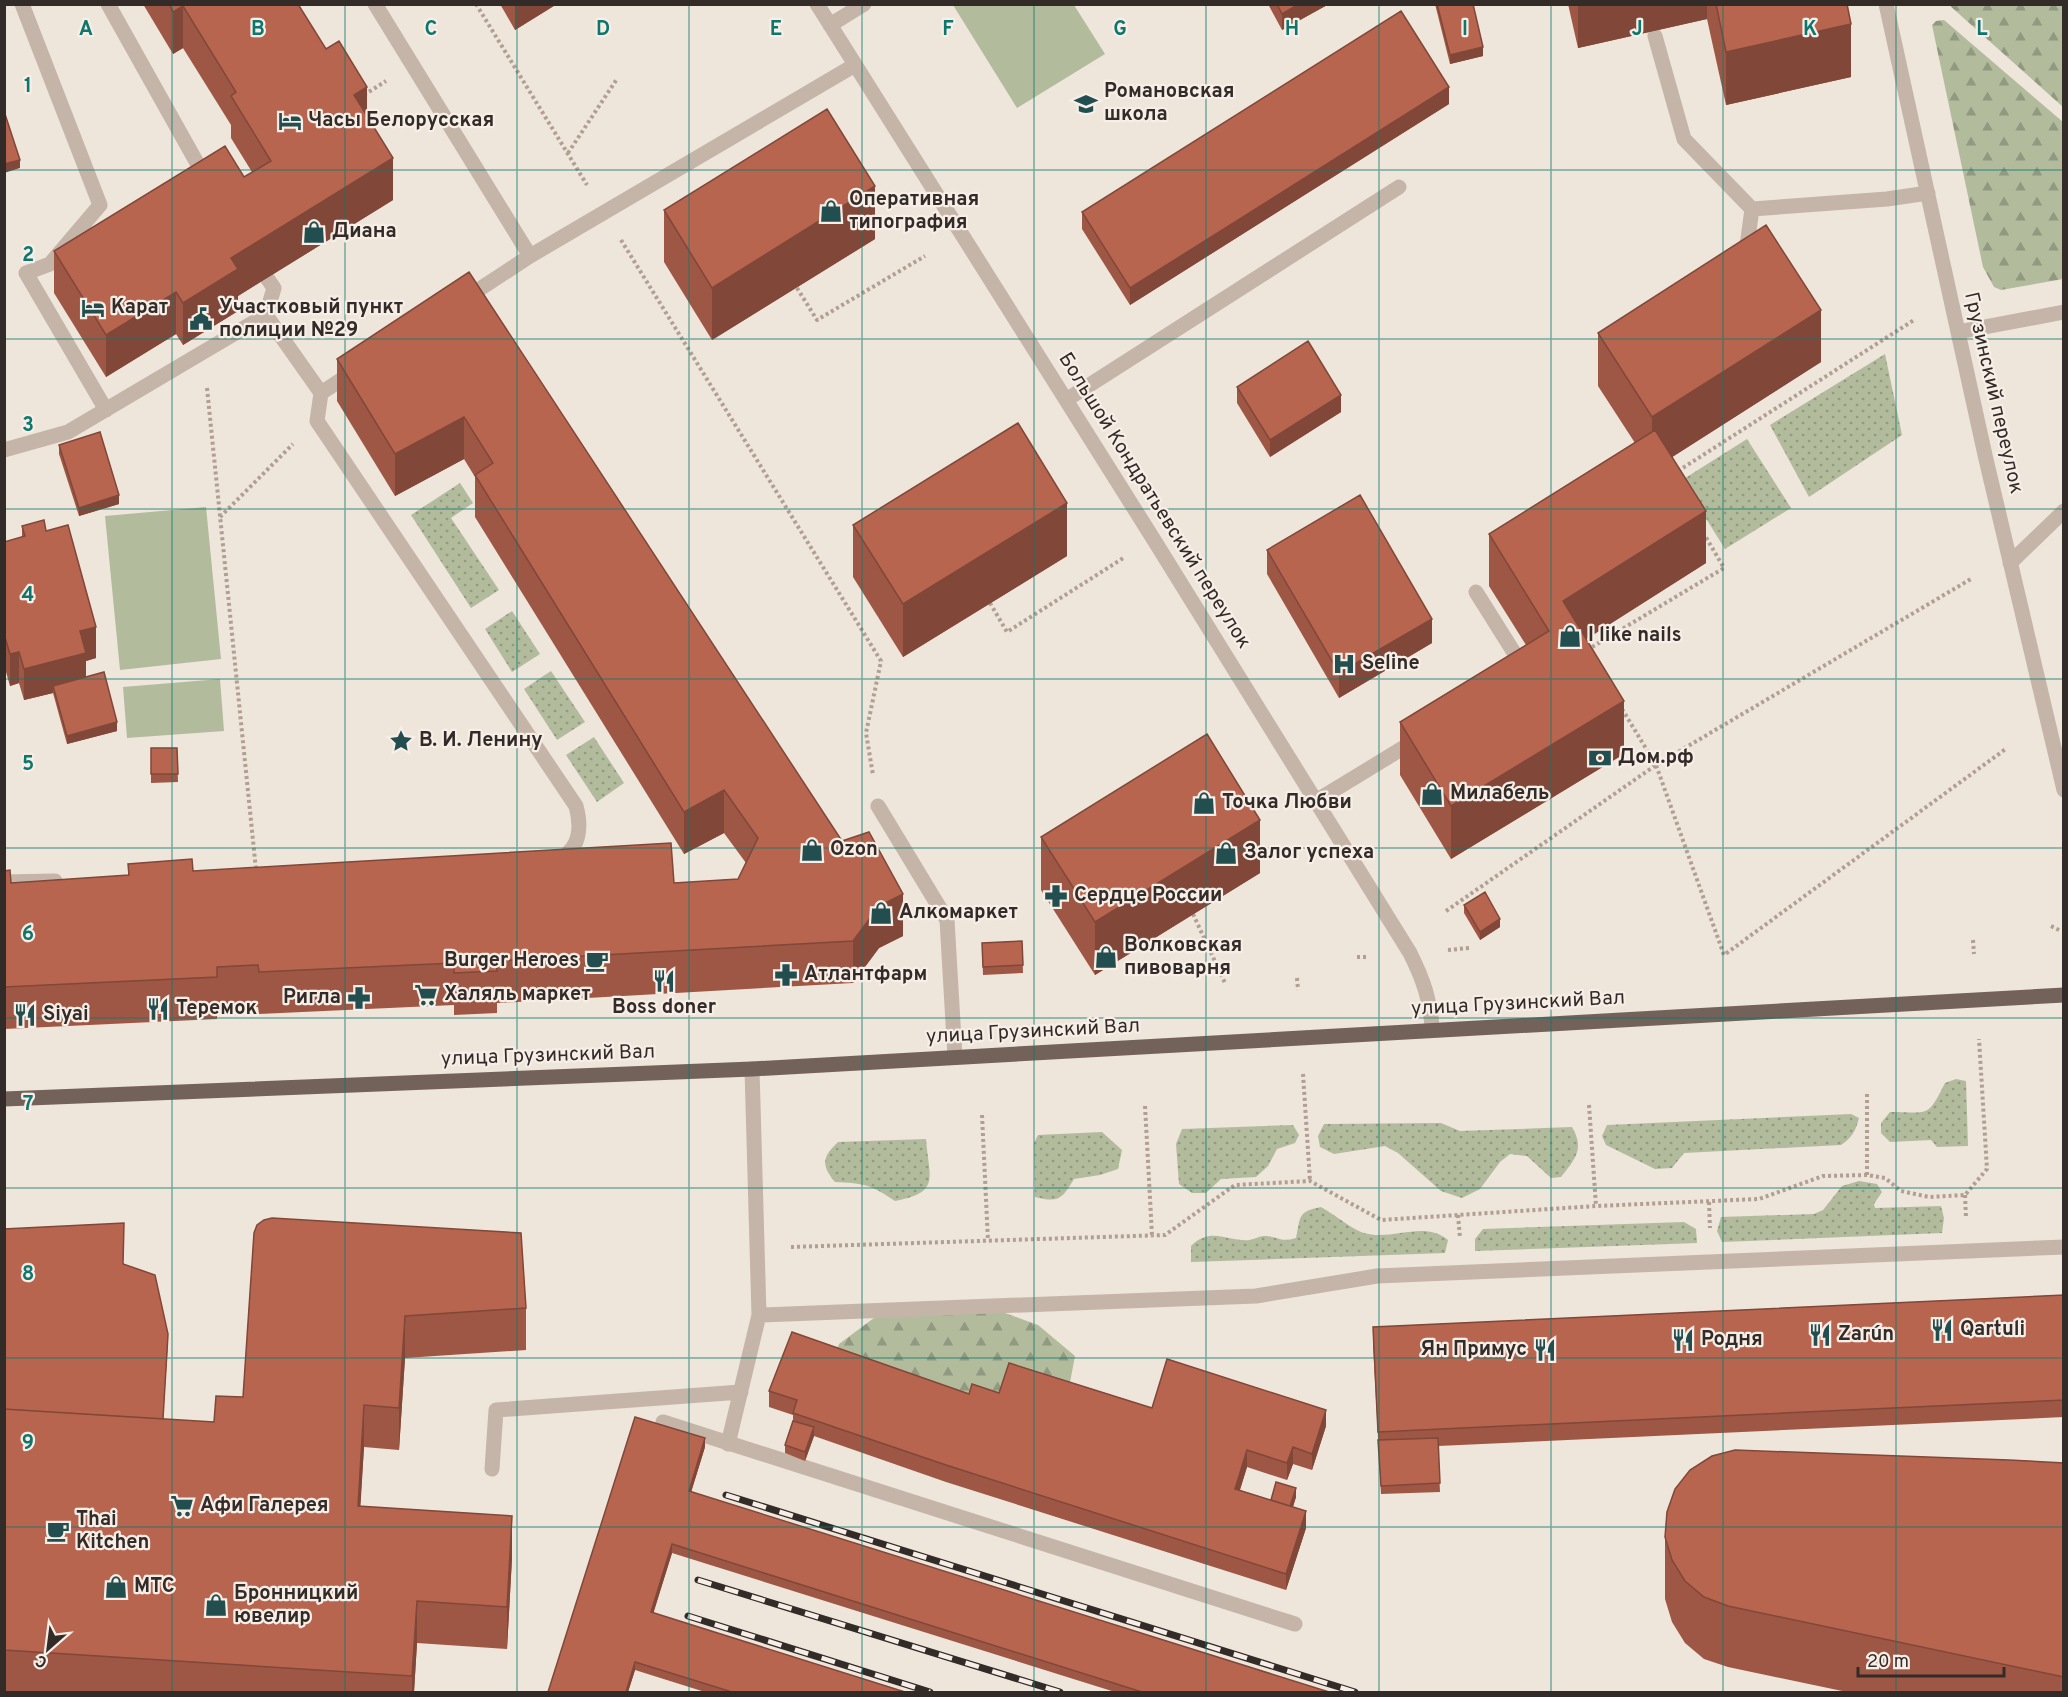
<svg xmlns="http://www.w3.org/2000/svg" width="2068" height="1697" font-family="Overpass,sans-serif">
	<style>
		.grass { fill: url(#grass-dots) }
		.forest { fill: url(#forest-firs) }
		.park { fill: #b2bc9d }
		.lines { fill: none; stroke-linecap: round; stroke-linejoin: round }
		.path { stroke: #b19f93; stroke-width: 4; stroke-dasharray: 3 3; stroke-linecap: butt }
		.minor { stroke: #c5b4a8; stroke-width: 15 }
		.major { stroke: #73625a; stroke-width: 15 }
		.rail-casing { stroke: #332b28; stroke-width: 7 }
		.rail { stroke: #f7efe7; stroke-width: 4.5; stroke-dasharray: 14; stroke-linecap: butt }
		.wall { fill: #9e5745 }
		.shaded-wall { fill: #814738 }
		.building { fill: #b86550; stroke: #814738; stroke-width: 1.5 }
		.grid { fill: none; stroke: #0f766e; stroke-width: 1.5; stroke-opacity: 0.55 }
		.labels { text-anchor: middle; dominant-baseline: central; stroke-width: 4.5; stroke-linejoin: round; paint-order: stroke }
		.poi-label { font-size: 20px; font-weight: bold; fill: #332b28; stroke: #f7efe7; text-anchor: start }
		.street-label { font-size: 20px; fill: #332b28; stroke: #f7efe7 }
		.grid-label { font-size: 20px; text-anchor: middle; font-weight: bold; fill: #0f766e; stroke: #f7efe7; stroke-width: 4.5; stroke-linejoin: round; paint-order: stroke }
	</style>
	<defs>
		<pattern id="grass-dots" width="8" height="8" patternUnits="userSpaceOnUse" patternTransform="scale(1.5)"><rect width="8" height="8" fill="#b2bc9d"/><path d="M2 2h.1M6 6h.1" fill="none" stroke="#919980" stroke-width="1.8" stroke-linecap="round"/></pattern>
		<pattern id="forest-firs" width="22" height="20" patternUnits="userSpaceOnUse" patternTransform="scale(1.5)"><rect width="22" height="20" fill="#b2bc9d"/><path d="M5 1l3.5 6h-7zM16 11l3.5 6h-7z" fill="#919980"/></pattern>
	</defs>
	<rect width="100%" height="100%" fill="#eee5db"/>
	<!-- grass -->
	<path class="grass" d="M1885,354L1902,435L1809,497L1770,425Z
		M1747,439L1791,508L1725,549L1682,480Z
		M460,483L473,503L451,518L499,590L471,608L411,515Z
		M512,611L540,654L512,672L485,629Z
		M551,671L585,722L557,740L524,689Z
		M594,737L624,783L597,802L566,755Z
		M1956,1079L1966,1081L1968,1146L1937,1147L1931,1140L1890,1142L1881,1133V1123L1890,1112C1929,1112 1927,1119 1945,1083Z
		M1851,1114L1859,1118C1856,1130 1852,1138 1841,1145L1684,1153L1672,1168L1655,1169L1606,1145L1602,1136L1607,1125Z
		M1441,1123L1460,1131L1572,1127C1585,1149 1575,1159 1561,1177L1551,1178L1527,1156L1510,1154L1500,1162L1480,1189L1462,1198L1441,1191L1398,1153L1385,1146L1334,1154L1320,1147L1318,1136L1324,1124Z
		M1293,1125L1299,1135L1295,1143L1277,1149L1268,1166L1256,1177L1221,1179L1206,1193H1192L1179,1184L1176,1144L1182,1129Z
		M1102,1132L1122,1150L1118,1169L1100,1175L1074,1179C1062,1199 1059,1203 1035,1197L1034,1143L1038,1135Z
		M926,1139C929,1179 941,1192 895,1201C872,1185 864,1183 835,1182C821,1165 822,1157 838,1142Z
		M1859,1181L1877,1184L1882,1192L1874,1204L1875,1208L1941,1206L1944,1218L1942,1233L1722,1242L1717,1231L1721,1217L1814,1214L1823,1210L1842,1186Z
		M1321,1207C1334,1214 1349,1227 1361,1232C1390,1243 1423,1219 1448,1240L1445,1253L1191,1262V1246C1211,1226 1227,1242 1250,1240C1255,1239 1259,1236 1264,1236C1279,1236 1279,1243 1296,1238C1301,1216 1297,1212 1321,1207Z
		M1684,1222L1696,1229L1697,1243L1475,1251V1239L1483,1229Z"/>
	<!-- forest -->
	<path class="forest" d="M1949,5H2063V107Z
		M1944,20L2063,122V279L2001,290L1994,287L1983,267L1932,25L1936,21Z
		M975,1302L1038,1325L1075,1356L1067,1398L999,1409L832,1363L839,1344L894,1303Z"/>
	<!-- park -->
	<path class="park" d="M953,5H1074L1105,54L1017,108Z
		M206,507L221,659L120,670L105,516Z
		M220,679L224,731L127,738L123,687Z"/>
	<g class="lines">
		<!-- path -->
		<path class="path" d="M476,4L587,185
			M364,95L386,81
			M568,153L617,79
			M621,240L881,661L866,733L873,775
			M797,288L817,320L925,256
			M207,388L256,870
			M1678,471L1914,320
			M220,517L293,444
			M990,603L1007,632L1125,557
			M1587,650L1724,568L1704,534
			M1622,709L1656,765L1724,955L2007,748
			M1446,911L1656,765L1971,579
			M1193,914L1225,983
			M2051,926L2061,931
			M1973,940L1974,954
			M1448,950L1469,948
			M1357,957H1368
			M1297,978L1298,990
			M1303,1074L1310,1181
			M1589,1105L1596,1206
			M1145,1106L1152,1235
			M982,1115L988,1241
			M1867,1175V1092
			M1965,1195L1966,1218
			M1709,1202L1710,1228
			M1458,1215L1460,1238
			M791,1247L1165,1235L1235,1185L1310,1181L1381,1220L1596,1206L1759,1199L1823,1176L1867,1175L1885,1178L1901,1191L1929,1197L1965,1195L1987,1169L1979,1039"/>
		<!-- minor -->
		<path class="minor" d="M22,4L100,205L50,264L26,273L106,410
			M108,4L206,179
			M375,4L530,256L855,65
			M817,4L1154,540L1410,953C1423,979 1431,1001 1432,1030
			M1886,4L1985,455L2064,790
			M830,25L864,4
			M1655,36L1684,139L1752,209L1746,253
			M1752,209L1887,199L1928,193
			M267,278L274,288L266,315L321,393
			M463,300L530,256
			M1958,332L2064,312
			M353,372L321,393L317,421L576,806C582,828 580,851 556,860
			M1066,400L1399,187
			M4,450L68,432L266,315
			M2010,563L2064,511
			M1476,592L1525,670
			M1316,801L1416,740
			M878,806L947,920L955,1057
			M4,882L55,881
			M759,1315L1256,1296L1377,1276L2064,1247
			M663,1422L1295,1624
			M728,1444L759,1315L752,1069
			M492,1469L496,1410L741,1392"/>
		<!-- major -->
		<path class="major" d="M4,1099L752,1069L2064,995"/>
		<!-- rail casing -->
		<g class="rail-casing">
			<path id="rail" d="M726,1495L1355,1692
				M698,1580L1060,1692
				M688,1616L930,1692"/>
		</g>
		<!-- rail -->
		<use href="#rail" class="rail"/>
	</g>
	<!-- wall -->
	<path class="wall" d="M143,4H298L367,116L393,200L238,296V311L183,345L176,334L106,377L54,293V251L244,177L252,172L231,138V125L183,48L173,54Z
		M500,4H557L515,30Z
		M1268,4H1329L1282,30Z
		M1435,4H1473L1483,56L1450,64Z
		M1568,4H1847L1851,77L1726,105L1707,19L1578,48Z
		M1449,104L1130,305L1082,229V212Z
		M664,210L875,239L712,340L664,262Z
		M469,272L903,936L879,948L853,983L497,1003V1013L454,1015V1005L259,1014L258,1007L217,1009V1019L4,1029V871L11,883L128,875V864L193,871L674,883L738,879L746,863L724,833L684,854L475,517V477L464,459L395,496L337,401V359Z
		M1598,333L1821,362L1672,457L1706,563L1586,639L1624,754L1451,859L1400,775V722L1526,645L1489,586V534L1635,443L1598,386Z
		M1237,387L1341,412L1270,457L1237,403Z
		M59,445L119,504L79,516L59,454Z
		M853,525L1067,556L903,657L853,577Z
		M22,526L46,531L96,658L86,661V677L117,731L67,744L53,693L24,700L19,683L10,686L4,665V542L22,537Z
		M1267,550L1432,643L1339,698L1267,574Z
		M151,748H177L178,782L151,783Z
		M1041,837L1260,873L1095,975L1041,890Z
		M1464,905L1500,927L1480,940L1464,913Z
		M1022,941L1023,973L983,975L982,943Z
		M4,1229L123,1264L168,1342L163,1419L214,1422L243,1397L254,1233L526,1308V1350L405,1358L399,1450L364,1447L360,1506L512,1558L507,1649L417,1643L414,1692H4Z
		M2064,1295V1417L1438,1446L1440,1492L1381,1494L1373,1344V1327Z
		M769,1391L969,1394L999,1393L1326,1426L1312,1470L1293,1464L1287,1480L1247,1467L1240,1490L1271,1500L1296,1497L1293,1507L1306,1528L1286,1590L946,1482L814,1436L805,1461L785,1453V1445L793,1421V1415L769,1407Z
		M705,1447L691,1492L1329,1692H1115L672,1553L653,1613L905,1692H705L635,1670L628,1692H548Z
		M2064,1463V1692H1847L1728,1667L1704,1659L1685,1643L1672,1622L1665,1599V1537Z"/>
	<!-- shaded-wall -->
	<path class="shaded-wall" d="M515,4H557L515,30Z
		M1299,4H1329L1282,30V14Z
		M1578,4H1707V19L1578,48Z
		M183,6V48L173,54V12Z
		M1851,24V77L1726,105V52Z
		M1483,47V56L1450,64V55Z
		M367,87V129L354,95Z
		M1449,87V104L1130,305V288Z
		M393,158V200L238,296V311L183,345V303L231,258Z
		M20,160V168L4,173V164Z
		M875,186V239L712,340V288Z
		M176,292V334L106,377V335Z
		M1821,310V362L1652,470V417Z
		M1341,395V412L1270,457V440Z
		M464,417V459L395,496V454Z
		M119,495V504L79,516V508Z
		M1067,503V556L903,657V604Z
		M1706,511V563L1563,654V601Z
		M1432,619V643L1339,698V673Z
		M96,627V658L86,661V684L53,686V693L24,700V669L80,631Z
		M19,652V683L10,686V654Z
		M1624,701V754L1451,859V806Z
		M117,722V731L67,744V736Z
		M724,790V833L684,854V812Z
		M1260,820V873L1095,975V922Z
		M903,894V936L879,948L853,983V941L879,906Z
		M1500,919V927L1480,940V932Z
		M405,1316V1358L399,1450V1408Z
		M364,1405V1447L358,1548V1506Z
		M1326,1410V1426L1312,1470V1454Z
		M814,1427V1436L805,1461V1452Z
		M705,1438V1447L689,1499V1491Z
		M1293,1447V1464L1287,1480V1463Z
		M1247,1450V1467L1235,1505V1489Z
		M1296,1488V1497L1288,1522V1514Z
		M1306,1511V1528L1286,1590V1574Z
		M512,1516V1558L507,1649V1607Z
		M672,1544V1553L651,1621V1612Z
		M417,1601V1643L414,1692H412V1676Z
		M635,1662V1670L628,1692H626Z"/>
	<!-- building -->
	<path class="building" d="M169,4H298L326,49L339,41L367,87L354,95L393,158L231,258L238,269L183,303L176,292L106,335L54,251L225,146L244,177L271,161L231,96L236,92L183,6L173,12Z
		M1277,4H1299L1282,14Z
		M1437,4H1473L1483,47L1450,55Z
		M1716,4H1847L1851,24L1726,52Z
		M1401,11L1449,87L1130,288L1082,212Z
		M827,109L875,186L712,288L664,210Z
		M4,111L20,160L4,164Z
		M1766,225L1821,310L1652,417L1598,333Z
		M469,272L842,841L869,832L903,894L879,906L853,941L496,961L497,971L454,973V963L259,972L258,965L217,967V977L4,987V871L10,870L11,883L129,875L128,864L192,859L193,871L671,843L674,883L738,879L758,838L724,790L684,812L475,475L493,463L464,417L395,454L337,359Z
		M1308,341L1341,395L1270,440L1237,387Z
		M1018,423L1067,503L903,604L853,525Z
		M1655,430L1706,511L1563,601L1624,701L1451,806L1400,722L1549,631L1489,534Z
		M100,432L119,495L79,508L59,445Z
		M1360,495L1432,619L1339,673L1267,550Z
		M44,520L46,531L68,525L96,627L80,631L86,653L24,669L19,652L10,654L4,634V542L25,536L22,526Z
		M104,672L117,722L67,736L53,686Z
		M1207,734L1260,820L1095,922L1041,837Z
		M151,748H177L178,774H151Z
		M1485,892L1500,919L1480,932L1464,905Z
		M1022,941L1023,965L983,967L982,943Z
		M272,1218L521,1233L526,1308L405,1316L399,1408L364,1405L358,1506L512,1516L507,1607L417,1601L412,1676L4,1650V1409L214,1422L216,1396L243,1397L254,1233L257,1225L264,1220Z
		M124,1223L123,1264L155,1275L168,1334L163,1419L4,1409V1229Z
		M2064,1295V1400L1378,1432L1373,1327Z
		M792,1332L969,1394L972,1384L999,1393L1009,1363L1152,1408L1167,1359L1326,1410L1312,1454L1293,1447L1287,1463L1247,1450L1235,1489L1306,1511L1286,1574L946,1465L793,1413L797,1400L769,1391Z
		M635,1417L705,1438L689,1491L1329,1692H1142L672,1544L651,1612L905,1692H732L635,1662L626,1692H548Z
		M793,1421L814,1427L805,1452L785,1445Z
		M1438,1438L1440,1483L1381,1486L1378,1440Z
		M1735,1450L2009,1460L2064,1463V1677L1728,1606L1704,1597L1685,1581L1672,1560L1665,1537L1667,1512L1675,1489L1690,1470L1712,1456Z
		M1276,1482L1296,1488L1290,1506L1271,1500Z"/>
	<!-- grid -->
	<path class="grid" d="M172,4V1692M345,4V1692M517,4V1692M689,4V1692M862,4V1692M1034,4V1692M1206,4V1692M1379,4V1692M1551,4V1692M1723,4V1692M1896,4V1692M4,170H2064M4,339H2064M4,509H2064M4,679H2064M4,848H2064M4,1018H2064M4,1188H2064M4,1358H2064M4,1527H2064"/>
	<!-- icons -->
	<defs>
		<g id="school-bare" transform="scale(1.8)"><path d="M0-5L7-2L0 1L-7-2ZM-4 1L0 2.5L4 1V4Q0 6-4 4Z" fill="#224e4f" stroke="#f7efe7" stroke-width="2.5" paint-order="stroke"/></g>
		<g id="hotel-bare" transform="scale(1.8)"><path d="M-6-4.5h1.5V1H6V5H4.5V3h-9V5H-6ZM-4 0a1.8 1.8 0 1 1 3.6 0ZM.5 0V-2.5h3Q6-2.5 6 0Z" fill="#224e4f" stroke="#f7efe7" stroke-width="2.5" paint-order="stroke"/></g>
		<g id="shop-bare" transform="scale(1.8)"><path d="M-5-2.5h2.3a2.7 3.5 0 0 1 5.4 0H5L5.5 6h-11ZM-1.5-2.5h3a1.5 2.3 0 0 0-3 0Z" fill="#224e4f" stroke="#f7efe7" stroke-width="2.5" paint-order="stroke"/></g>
		<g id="civic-bare" transform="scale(1.8)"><path d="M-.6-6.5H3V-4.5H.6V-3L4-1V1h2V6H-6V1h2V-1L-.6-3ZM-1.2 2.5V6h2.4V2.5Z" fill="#224e4f" stroke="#f7efe7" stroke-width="2.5" paint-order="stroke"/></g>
		<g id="hospital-bare" transform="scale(1.8)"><path d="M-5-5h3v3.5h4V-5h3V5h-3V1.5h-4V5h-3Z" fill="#224e4f" stroke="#f7efe7" stroke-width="2.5" paint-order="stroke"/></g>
		<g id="sight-bare" transform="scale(1.8)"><path d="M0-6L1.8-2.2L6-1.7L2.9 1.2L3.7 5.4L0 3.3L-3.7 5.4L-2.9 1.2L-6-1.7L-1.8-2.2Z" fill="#224e4f" stroke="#f7efe7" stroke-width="2.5" paint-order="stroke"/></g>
		<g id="bank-bare" transform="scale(1.8)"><path d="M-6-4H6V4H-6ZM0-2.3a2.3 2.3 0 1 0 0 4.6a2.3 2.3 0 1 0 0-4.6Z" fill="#224e4f" stroke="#f7efe7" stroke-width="2.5" paint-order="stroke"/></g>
		<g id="pharmacy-bare" transform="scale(1.8)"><path d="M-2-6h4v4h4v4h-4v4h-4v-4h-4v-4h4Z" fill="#224e4f" stroke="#f7efe7" stroke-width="2.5" paint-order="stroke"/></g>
		<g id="cafe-bare" transform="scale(1.8)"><path d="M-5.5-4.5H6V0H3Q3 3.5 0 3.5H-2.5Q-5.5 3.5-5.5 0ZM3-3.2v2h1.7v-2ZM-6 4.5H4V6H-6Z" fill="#224e4f" stroke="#f7efe7" stroke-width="2.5" paint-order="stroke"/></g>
		<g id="restaurant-bare" transform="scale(1.8)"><path d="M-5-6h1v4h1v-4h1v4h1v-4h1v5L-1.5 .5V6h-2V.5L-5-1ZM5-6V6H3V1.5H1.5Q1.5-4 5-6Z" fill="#224e4f" stroke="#f7efe7" stroke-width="2.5" paint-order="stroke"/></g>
		<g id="supermarket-bare" transform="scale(1.8)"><path d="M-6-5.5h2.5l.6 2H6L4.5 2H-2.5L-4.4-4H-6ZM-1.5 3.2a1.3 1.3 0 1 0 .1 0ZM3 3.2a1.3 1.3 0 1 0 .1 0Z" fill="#224e4f" stroke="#f7efe7" stroke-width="2.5" paint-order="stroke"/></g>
	</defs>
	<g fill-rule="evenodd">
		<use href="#school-bare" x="1086" y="104"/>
		<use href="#hotel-bare" x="290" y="121"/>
		<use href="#shop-bare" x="831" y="211"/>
		<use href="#shop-bare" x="314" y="232"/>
		<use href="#hotel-bare" x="93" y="308"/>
		<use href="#civic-bare" x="201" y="319"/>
		<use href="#shop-bare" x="1570" y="636"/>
		<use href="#hospital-bare" x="1344" y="664"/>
		<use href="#sight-bare" x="401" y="741"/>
		<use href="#bank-bare" x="1600" y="758"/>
		<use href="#shop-bare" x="1432" y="794"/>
		<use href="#shop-bare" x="1204" y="803"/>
		<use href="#shop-bare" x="812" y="850"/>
		<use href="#shop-bare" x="1226" y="853"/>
		<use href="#pharmacy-bare" x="1056" y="896"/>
		<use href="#shop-bare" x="881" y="913"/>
		<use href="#shop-bare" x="1106" y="957"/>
		<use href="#cafe-bare" x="597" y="961"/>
		<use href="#pharmacy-bare" x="786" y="975"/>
		<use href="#restaurant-bare" x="664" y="981"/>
		<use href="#supermarket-bare" x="426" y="995"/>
		<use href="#pharmacy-bare" x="359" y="998"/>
		<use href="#restaurant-bare" x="158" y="1009"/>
		<use href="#restaurant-bare" x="25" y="1015"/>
		<use href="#restaurant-bare" x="1942" y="1330"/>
		<use href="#restaurant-bare" x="1820" y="1335"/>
		<use href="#restaurant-bare" x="1683" y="1340"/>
		<use href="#restaurant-bare" x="1545" y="1350"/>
		<use href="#supermarket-bare" x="182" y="1506"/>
		<use href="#cafe-bare" x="58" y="1531"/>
		<use href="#shop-bare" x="116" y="1587"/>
		<use href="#shop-bare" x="216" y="1605"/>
	</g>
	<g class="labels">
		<!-- poi labels -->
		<g class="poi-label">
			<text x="1104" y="92">Романовская<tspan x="1104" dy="23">школа</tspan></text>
			<text x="308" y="121">Часы Белорусская</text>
			<text x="849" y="200">Оперативная<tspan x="849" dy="23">типография</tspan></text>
			<text x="332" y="232">Диана</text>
			<text x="111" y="308">Карат</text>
			<text x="219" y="308">Участковый пункт<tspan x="219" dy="23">полиции №29</tspan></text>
			<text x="1588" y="636">I like nails</text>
			<text x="1362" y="664">Seline</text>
			<text x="419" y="741">В. И. Ленину</text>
			<text x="1618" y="758">Дом.рф</text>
			<text x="1450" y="794">Милабель</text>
			<text x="1222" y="803">Точка Любви</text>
			<text x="830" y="850">Ozon</text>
			<text x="1244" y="853">Залог успеха</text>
			<text x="1074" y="896">Сердце России</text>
			<text x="899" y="913">Алкомаркет</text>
			<text x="1124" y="946">Волковская<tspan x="1124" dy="23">пивоварня</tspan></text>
			<text x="579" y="961" text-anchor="end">Burger Heroes</text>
			<text x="804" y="975">Атлантфарм</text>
			<text x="444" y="995">Халяль маркет</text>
			<text x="341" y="998" text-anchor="end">Ригла</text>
			<text x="664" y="1008" text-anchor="middle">Boss doner</text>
			<text x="176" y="1009">Теремок</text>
			<text x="43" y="1015">Siyai</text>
			<text x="1960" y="1330">Qartuli</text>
			<text x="1838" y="1335">Zarún</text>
			<text x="1701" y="1340">Родня</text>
			<text x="1527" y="1350" text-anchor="end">Ян Примус</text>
			<text x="200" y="1506">Афи Галерея</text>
			<text x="76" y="1520">Thai<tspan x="76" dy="23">Kitchen</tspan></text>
			<text x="134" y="1587">МТС</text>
			<text x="234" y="1594">Бронницкий<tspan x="234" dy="23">ювелир</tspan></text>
		</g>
		<!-- street labels -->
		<g class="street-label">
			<text transform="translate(1993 393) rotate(77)">Грузинский переулок</text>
			<text transform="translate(1154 501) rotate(58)">Большой Кондратьевский переулок</text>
			<text transform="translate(1518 1004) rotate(-3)">улица Грузинский Вал</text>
			<text transform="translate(1033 1032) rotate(-3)">улица Грузинский Вал</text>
			<text transform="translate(548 1056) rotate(-2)">улица Грузинский Вал</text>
		</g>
	</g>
	<g class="grid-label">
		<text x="86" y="35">A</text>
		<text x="258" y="35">B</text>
		<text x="431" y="35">C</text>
		<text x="603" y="35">D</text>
		<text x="776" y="35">E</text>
		<text x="948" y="35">F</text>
		<text x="1120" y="35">G</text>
		<text x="1292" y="35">H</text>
		<text x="1465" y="35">I</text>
		<text x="1637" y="35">J</text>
		<text x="1810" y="35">K</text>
		<text x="1982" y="35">L</text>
		<text x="28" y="92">1</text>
		<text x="28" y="261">2</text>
		<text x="28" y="431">3</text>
		<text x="28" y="601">4</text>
		<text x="28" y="770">5</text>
		<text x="28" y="940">6</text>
		<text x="28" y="1110">7</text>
		<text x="28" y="1280">8</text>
		<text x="28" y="1449">9</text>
	</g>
	<!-- border -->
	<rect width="2068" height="1697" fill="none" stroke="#332b28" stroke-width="12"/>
	<!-- north arrow -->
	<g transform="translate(48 1649) rotate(208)" stroke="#f7efe7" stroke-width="4.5" paint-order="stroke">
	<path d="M0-4.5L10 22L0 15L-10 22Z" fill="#332b28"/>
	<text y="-9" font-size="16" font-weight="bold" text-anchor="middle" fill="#332b28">С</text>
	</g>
	<!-- scale -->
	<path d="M1858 1667v9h146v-9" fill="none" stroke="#332b28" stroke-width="3"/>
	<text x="1867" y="1667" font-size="18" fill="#332b28" stroke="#f7efe7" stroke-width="4.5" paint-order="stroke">20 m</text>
</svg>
